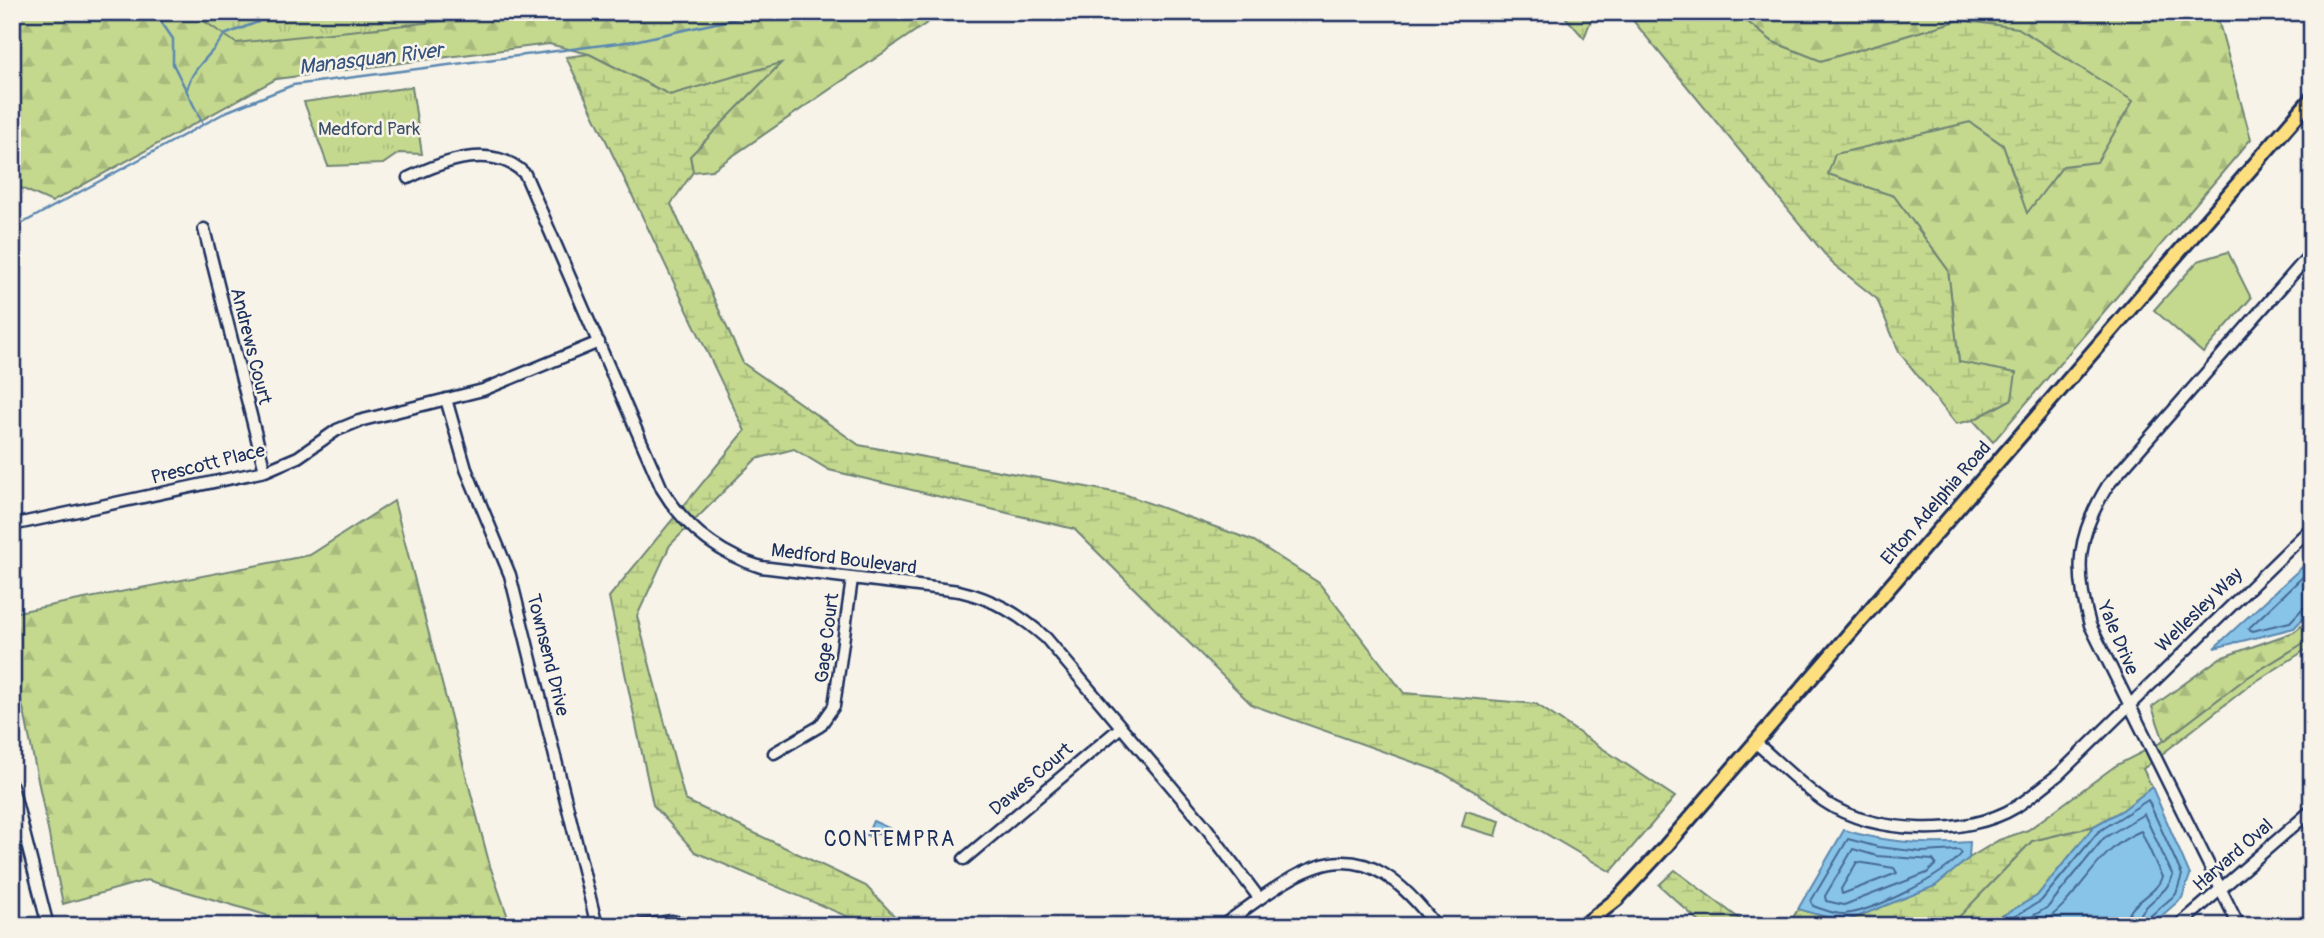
<svg xmlns="http://www.w3.org/2000/svg" width="2324" height="938" font-family="Pangolin,sans-serif">
	<style>
		.green { fill: #c4d98e; stroke: #708476; stroke-width: 2 }
		.forest { fill: url(#forest-firs); stroke: #708476; stroke-width: 2 }
		.wetland { fill: url(#wetland-marsh); stroke: #708476; stroke-width: 2 }
		.park { fill: url(#park-tufts); stroke: #708476; stroke-width: 2 }
		.water { fill: #88c4e8; stroke: #5c88b1; stroke-width: 2 }
		.lines { fill: none; stroke-linecap: round; stroke-linejoin: round }
		.shore { stroke: #476b95; stroke-width: 2 }
		.stream { stroke: #5c88b1; stroke-width: 2.5 }
		.minor-casing { stroke: #1b2f5e; stroke-width: 15 }
		.major-casing { stroke: #1b2f5e; stroke-width: 18 }
		.minor { stroke: #f7f3e8; stroke-width: 10 }
		.major { stroke: #fddf80; stroke-width: 12 }
		.labels { text-anchor: middle; dominant-baseline: central; stroke-width: 5; stroke-linejoin: round; paint-order: stroke }
		.park-label { font-size: 19px; fill: #3d5168; stroke: #f7f3e8 }
		.street-label { font-size: 19px; fill: #1b2f5e; stroke: #f7f3e8 }
		.water-label { font-size: 21px; font-style: italic; fill: #365480; stroke: #f7f3e8 }
		.neighbourhood-label { font-size: 21px; letter-spacing: 2px; fill: #1b2f5e; stroke: #f7f3e8 }
	</style>
	<defs>
		<pattern id="forest-firs" width="22" height="20" patternUnits="userSpaceOnUse" patternTransform="scale(1.75)"><rect width="22" height="20" fill="#c4d98e"/><path d="M5 1l3.5 6h-7zM16 11l3.5 6h-7z" fill="#a8bb7d"/></pattern>
		<pattern id="wetland-marsh" width="20" height="14" patternUnits="userSpaceOnUse" patternTransform="scale(1.75)"><rect width="20" height="14" fill="#c4d98e"/><path d="M1 5h8M5 5V1M11 12h8M15 12V8" fill="none" stroke="#a8bb7d"/></pattern>
		<pattern id="park-tufts" width="24" height="20" patternUnits="userSpaceOnUse" patternTransform="scale(1.75)"><rect width="24" height="20" fill="#c4d98e"/><path d="M3 7l-1-3M5 7V3M7 7l1-3M15 17l-1-3M17 17v-4M19 17l1-3" fill="none" stroke="#a8bb7d"/></pattern>
	</defs>
	<rect width="100%" height="100%" fill="#f7f3e8"/>
	<filter id="ink" filterUnits="userSpaceOnUse"><feTurbulence type="fractalNoise" baseFrequency=".0143" numOctaves="2"/><feDisplacementMap in="SourceGraphic" scale="14" xChannelSelector="R" yChannelSelector="G"/><feConvolveMatrix kernelMatrix="1 2 1 2 8 2 1 2 1" color-interpolation-filters="sRGB"/></filter>
	<g filter="url(#ink)">
		<!-- green -->
		<path class="green" d="M2228,252L2251,298L2203,353L2154,310L2198,261Z
			M1466,811L1500,821L1496,836L1462,826Z"/>
		<!-- forest -->
		<path class="forest" d="M12,12H943L712,170L693,172L690,156L780,64L670,95L589,54L549,44L276,79L52,202L12,184Z
			M1735,12H2216L2251,139L1993,442L1973,420L2012,399L1959,362L1948,270L1894,196L1827,174L1835,154L1970,122L2003,145L2027,212L2063,166L1960,20L1821,61L1773,42Z
			M394,501L490,866L511,926H274L266,915L147,880L63,904L24,711L12,678V613L310,555Z
			M2312,617V638L2245,679L2164,741L2152,707L2220,658L2294,632Z
			M2094,826L2037,896L1984,926H1946L1954,922L2032,841Z"/>
		<!-- wetland -->
		<path class="wetland" d="M1561,12H1594L1584,38Z
			M1626,12H1735L1773,42L1821,61L1960,20L2018,28L2133,101L2097,162L2063,166L2027,213L2003,145L1970,122L1835,154L1828,174L1894,196L1948,270L1959,362L2016,373L2012,399L1973,420L1956,424L1899,352L1877,299L1832,263Z
			M589,54L670,95L781,63L690,156L693,172L671,204L743,363L859,445L1124,494L1254,541L1319,583L1404,693L1536,704L1675,797L1611,872L1441,772L1252,705L1074,529L829,470L794,449L756,459L670,545L637,616L685,800L866,886L904,926H859L851,918L695,852L653,805L609,597L745,431L566,57Z
			M2312,638V646L2250,685L2143,769L2152,787L2123,810L2094,826L2032,841L1954,922L1946,926H1788L1798,909L1844,922L1935,886L1969,858L1999,840L2028,830L2115,766L2164,741L2245,679Z
			M1675,870L1749,926H1704L1659,885Z"/>
		<!-- park -->
		<path class="park" d="M191,12H527L236,43Z
			M412,87L422,154L399,153L383,164L328,166L304,102Z"/>
		<!-- water -->
		<path class="water" d="M2312,558V609L2294,628L2214,648Z
			M2152,787L2190,875L2182,898L2150,926H1984L2037,896L2094,826L2123,810Z
			M873,821L891,829L887,838L876,833L873,838L867,835Z
			M1844,830C1887,843 1926,845 1970,842L1969,858L1935,886L1844,922L1798,909Z"/>
		<g class="lines">
			<!-- shore -->
			<path class="shore" d="M2312,568L2248,629L2252,631L2290,622L2305,606L2312,605
				M1848,839L1878,847L1922,852L1959,850L1962,853C1943,877 1876,910 1845,914C1836,915 1822,909 1813,906L1811,901Z
				M1853,849L1877,856L1933,860L1936,864L1927,873L1844,905L1826,901L1825,896Z
				M1857,862L1894,868L1897,873L1842,894L1841,889Z
				M1998,926L2041,901L2098,832L2148,800L2182,875L2176,894L2148,918L2146,926
				M2016,926L2048,907L2104,838L2144,814L2173,876C2166,897 2138,904 2137,926
				M2037,926C2081,901 2092,851 2141,831L2162,877C2155,898 2127,900 2126,926"/>
			<!-- stream -->
			<path class="stream" d="M161,12L162,23L173,39V64L203,124
				M187,89C193,65 213,55 224,35L258,22L264,12
				M12,229L228,111L293,85L634,41L766,12"/>
			<!-- minor casing -->
			<g class="minor-casing">
				<path id="minor" d="M408,178C443,161 493,142 525,174L662,489C685,527 719,554 761,567L959,591C994,599 1020,615 1046,638L1205,826L1259,898
					M204,229L265,471
					M446,399L466,469L510,575L597,926
					M12,525L265,471L298,457L337,430L359,421L483,390L599,342
					M1756,743C1778,762 1801,785 1825,802C1873,835 1967,837 2016,807C2031,797 2045,785 2059,774L2312,527
					M774,753L820,726L834,706L852,579
					M12,786L48,926
					M964,859L1121,727
					M638,926L672,921L699,926
					M1222,926C1308,863 1358,821 1436,926
					M2178,926L2312,810
					M2239,926L2090,625C2074,569 2077,535 2108,485L2312,252"/>
			</g>
			<!-- major casing -->
			<g class="major-casing">
				<path id="major" d="M1583,926L1617,899L1666,846L2312,98"/>
			</g>
			<!-- minor -->
			<use href="#minor" class="minor"/>
			<!-- major -->
			<use href="#major" class="major"/>
		</g>
	</g>
	<g class="labels">
		<!-- park labels -->
		<g class="park-label">
			<text x="369" y="129">Medford Park</text>
		</g>
		<!-- street labels -->
		<g class="street-label">
			<text transform="translate(251 346) rotate(76)">Andrews Court</text>
			<text transform="translate(208 464) rotate(-14)">Prescott Place</text>
			<text transform="translate(1936 503) rotate(-49)">Elton Adelphia Road</text>
			<text transform="translate(844 559) rotate(7)">Medford Boulevard</text>
			<text transform="translate(2199 610) rotate(-44)">Wellesley Way</text>
			<text transform="translate(827 638) rotate(-83)">Gage Court</text>
			<text transform="translate(2118 638) rotate(67)">Yale Drive</text>
			<text transform="translate(548 655) rotate(76)">Townsend Drive</text>
			<text transform="translate(1031 779) rotate(-40)">Dawes Court</text>
			<text transform="translate(2233 855) rotate(-41)">Harvard Oval</text>
		</g>
		<!-- water labels -->
		<g class="water-label">
			<text transform="translate(371 59) rotate(-7)">Manasquan River</text>
		</g>
		<!-- neighbourhood labels -->
		<g class="neighbourhood-label">
			<text x="890" y="839">CONTEMPRA</text>
		</g>
	</g>
	<!-- margin -->
	<rect width="2324" height="938" fill="none" stroke="#f7f3e8" stroke-width="42"/>
	<rect x="21" y="21" width="2282" height="896" fill="none" stroke="#1b2f5e" stroke-width="2.5" filter="url(#ink)"/>
</svg>
